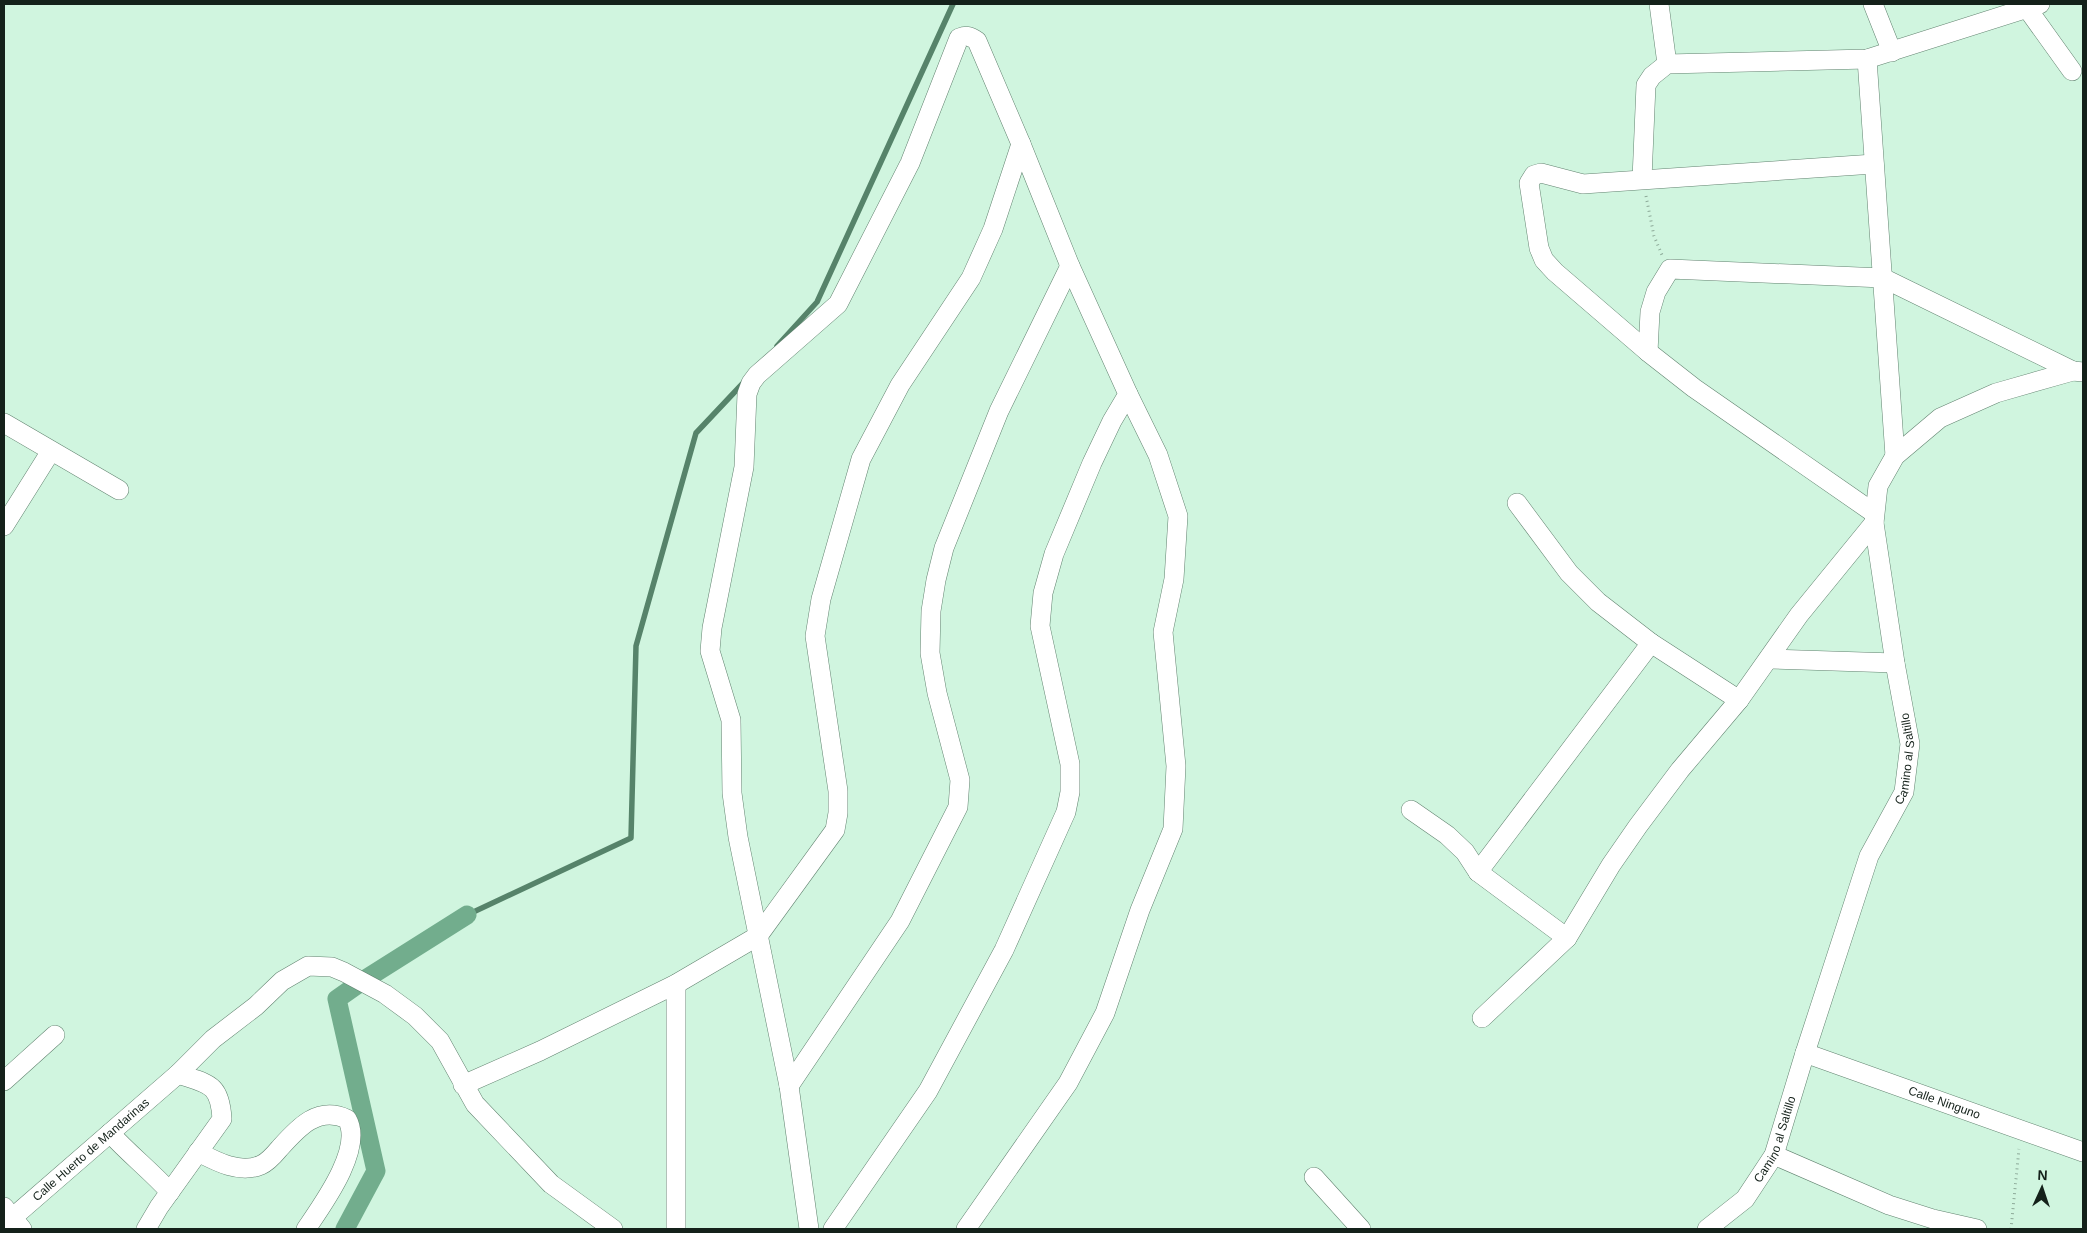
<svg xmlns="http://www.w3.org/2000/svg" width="2087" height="1233" font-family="Helvetica,sans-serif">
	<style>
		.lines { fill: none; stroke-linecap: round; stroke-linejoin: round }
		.stream { stroke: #56836a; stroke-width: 5.5 }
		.canal { stroke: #72ad8d; stroke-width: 19 }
		.minor-casing { stroke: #628370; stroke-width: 20 }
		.path { stroke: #8daa99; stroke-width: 3; stroke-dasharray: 1 4; stroke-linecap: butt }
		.minor { stroke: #fff; stroke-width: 19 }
		.labels { text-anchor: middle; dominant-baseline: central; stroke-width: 4; stroke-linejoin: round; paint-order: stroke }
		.street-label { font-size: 12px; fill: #14211a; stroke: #d0f5df }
	</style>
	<rect width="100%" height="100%" fill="#d0f5df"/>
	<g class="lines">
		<!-- stream -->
		<path class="stream" d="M777,346L817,302L953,4
			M467,915L631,838L636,646L696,433L745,381"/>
		<!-- canal -->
		<path class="canal" d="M345,1229L376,1171L337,999L364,980L467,915"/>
		<!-- minor casing -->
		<g class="minor-casing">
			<g id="minor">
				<path d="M1659,4L1667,64"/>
				<path d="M1873,4L1892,52"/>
				<path d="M2024,4L2072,71"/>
				<path d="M1867,59L1895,456"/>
				<path d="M1874,164L1583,184L1541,173L1534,175L1529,183L1539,248L1544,260L1555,272L1648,352L1694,388L1874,513"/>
				<path d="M1642,179L1646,85L1652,76L1667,64L1867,59L2040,4"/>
				<path d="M1648,352L1650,312L1656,292L1670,269L1883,278L2073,371"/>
				<path d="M4,423L119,490"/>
				<path d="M1517,503L1569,573L1598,602L1651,643L1739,700"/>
				<path d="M4,526L51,451"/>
				<path d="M1770,659L1895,663"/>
				<path d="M1411,810L1447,835L1465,852L1478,872L1567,938"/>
				<path d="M1478,872L1651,643"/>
				<path d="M676,984V1229"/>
				<path d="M1482,1018L1567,938L1611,865L1638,826L1680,770L1739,700L1799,615L1874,523"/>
				<path id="s1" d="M1805,1053L2083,1152"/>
				<path d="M4,1081L55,1035"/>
				<path d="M463,1085L540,1051L676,984L758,936L835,830L838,813V791L815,636L821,599L861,459L900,385L971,278L993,229L1021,144L1070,266L1128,394L1112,421L1092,463L1054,554L1043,593L1040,626L1070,764V792L1066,812L1004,950L928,1091L833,1229"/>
				<path d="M789,1086L900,921L958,807L960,780L937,693L930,653L931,611L936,580L944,548L999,411L1070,266"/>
				<path d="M110,1133C129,1154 151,1171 170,1192"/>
				<path d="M198,1152C217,1162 240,1174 261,1165C268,1162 274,1155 279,1149C297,1129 317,1105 347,1119C364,1148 323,1204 306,1229"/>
				<path d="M1774,1155L1889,1205L1933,1219L1977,1229"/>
				<path d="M1314,1177L1361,1229"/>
				<path d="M4,1207L22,1229"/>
				<path id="s2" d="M4,1225L178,1074L213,1039L256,1006L282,981L308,966L332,967L344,972L385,994L415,1016L440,1041L475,1104L551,1184L613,1229"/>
				<path d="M146,1229L159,1207L222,1119C220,1083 208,1084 178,1074"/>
				<path d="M809,1229L789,1086L738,837L732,793L731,720L710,651L712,628L744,467L747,394L751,383L757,375L838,304L910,163L959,38C967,35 970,36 977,41L1021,144"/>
				<path d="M966,1229L1068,1083L1105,1013L1140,910L1173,829L1176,766L1163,632L1174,579L1178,516L1158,455L1128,394"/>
				<path id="s3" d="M1707,1229L1745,1199L1774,1155L1805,1053L1869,856L1904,792L1910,744L1895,663L1874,523L1878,486L1895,456L1940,418L1996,393L2073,371L2083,372"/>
			</g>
		</g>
		<!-- path -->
		<path class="path" d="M1646,196L1654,236L1662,255
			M2011,1229L2019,1149"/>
		<!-- minor -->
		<use href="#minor" class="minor"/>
	</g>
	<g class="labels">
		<!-- street labels -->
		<g class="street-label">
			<text stroke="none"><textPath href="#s3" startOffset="521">Camino al Saltillo</textPath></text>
			<text stroke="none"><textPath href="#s1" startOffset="148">Calle Ninguno</textPath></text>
			<text stroke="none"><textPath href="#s3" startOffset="116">Camino al Saltillo</textPath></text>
			<text stroke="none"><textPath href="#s2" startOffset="115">Calle Huerto de Mandarinas</textPath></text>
		</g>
	</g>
	<!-- border -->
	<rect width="2087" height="1233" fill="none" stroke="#14211a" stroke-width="10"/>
	<!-- north arrow -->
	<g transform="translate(2042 1188) rotate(3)" stroke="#d0f5df" stroke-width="4" paint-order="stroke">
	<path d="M0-4L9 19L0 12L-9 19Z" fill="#14211a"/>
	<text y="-8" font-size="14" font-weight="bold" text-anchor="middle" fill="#14211a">N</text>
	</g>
</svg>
